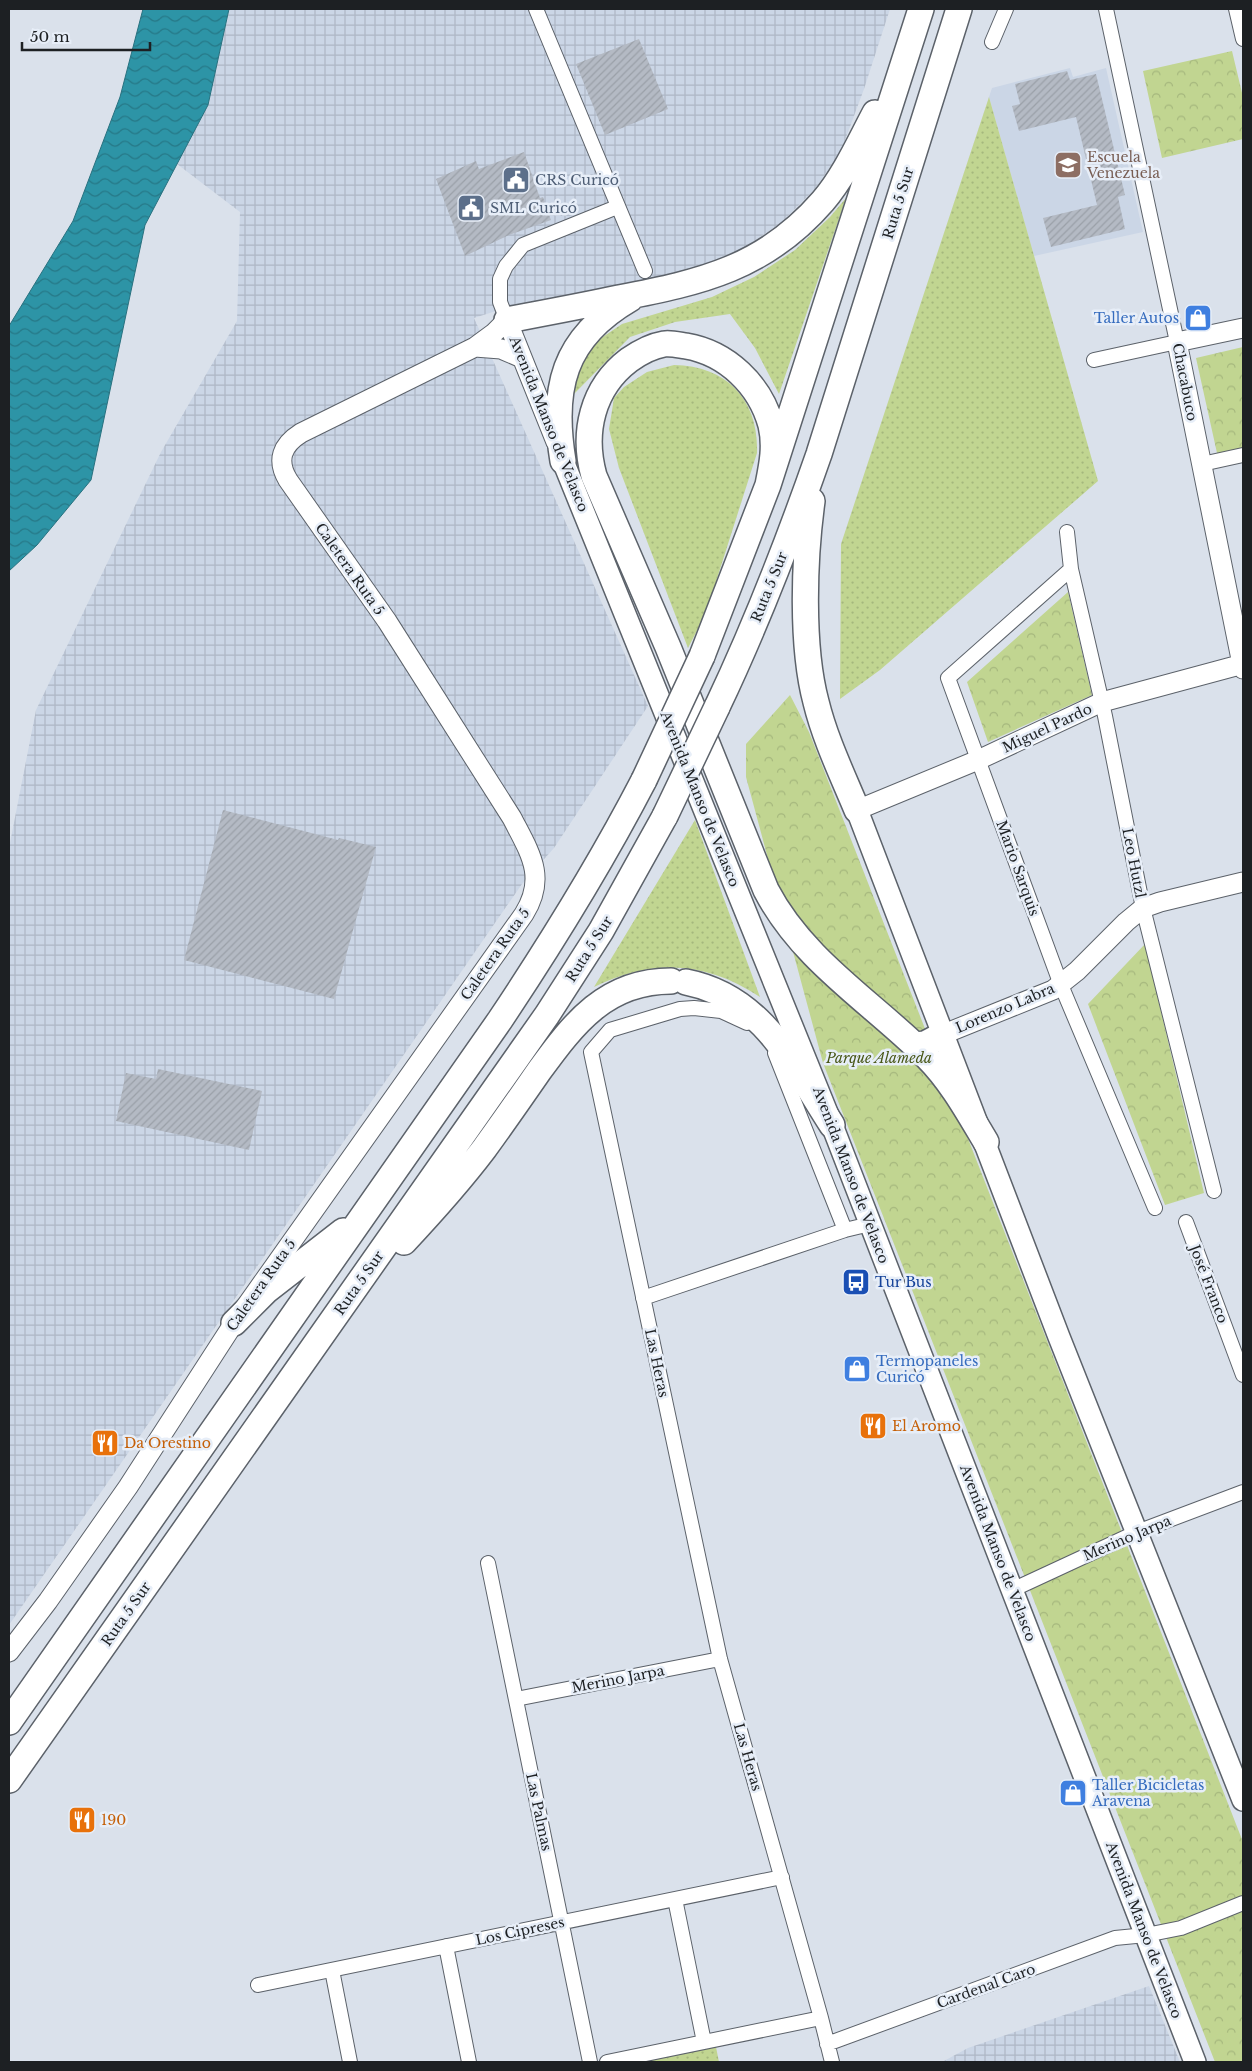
<svg xmlns="http://www.w3.org/2000/svg" width="1252" height="2071" font-family="'Libre Baskerville',serif">
	<style>
		.industrial { fill: url(#industrial-grid) }
		.built { fill: #cbd6e6 }
		.grass { fill: url(#grass-dots) }
		.park { fill: url(#park-crowns) }
		.water { fill: url(#water-waves); stroke: #28717f }
		.building { fill: url(#building-hatch) }
		.lines { fill: none; stroke-linecap: round; stroke-linejoin: round }
		.street-casing { stroke: #5c626a; stroke-width: 16 }
		.secondary-casing { stroke: #5c626a; stroke-width: 21 }
		.primary-casing { stroke: #5c626a; stroke-width: 24 }
		.highway-casing { stroke: #5c626a; stroke-width: 28 }
		.street { stroke: #fff; stroke-width: 14 }
		.secondary { stroke: #fff; stroke-width: 19 }
		.primary { stroke: #fff; stroke-width: 21 }
		.highway { stroke: #fff; stroke-width: 25 }
		.highway-bridge-casing { stroke: #5c626a; stroke-width: 28; stroke-linecap: butt }
		.highway-bridge { stroke: #fff; stroke-width: 25 }
		.labels { text-anchor: middle; dominant-baseline: central; stroke-width: 5; stroke-linejoin: round; paint-order: stroke }
		.education-label { font-size: 14px; fill: #785e54; stroke: #e7eef8; text-anchor: start }
		.service-label { font-size: 14px; fill: #4e5e75; stroke: #e7eef8; text-anchor: start }
		.street-label { font-size: 14px; fill: #1d2023; stroke: #e7eef8 }
		.shop-label { font-size: 14px; fill: #366cbe; stroke: #e7eef8; text-anchor: start }
		.park-label { font-size: 14px; font-style: italic; fill: #485717; stroke: #e7eef8 }
		.transit-label { font-size: 14px; fill: #164399; stroke: #e7eef8; text-anchor: start }
		.food-label { font-size: 14px; fill: #c56008; stroke: #e7eef8; text-anchor: start }
	</style>
	<defs>
		<pattern id="industrial-grid" width="8" height="8" patternUnits="userSpaceOnUse" patternTransform="scale(1.25)"><rect width="8" height="8" fill="#cbd6e6"/><path d="M0 4h8M4 0v8" fill="none" stroke="#aeb7c5"/></pattern>
		<pattern id="grass-dots" width="8" height="8" patternUnits="userSpaceOnUse" patternTransform="scale(1.25)"><rect width="8" height="8" fill="#c1d591"/><path d="M2 2h.1M6 6h.1" fill="none" stroke="#a5b77d" stroke-width="1.8" stroke-linecap="round"/></pattern>
		<pattern id="park-crowns" width="20" height="18" patternUnits="userSpaceOnUse" patternTransform="scale(1.25)"><rect width="20" height="18" fill="#c1d591"/><path d="M2 6a3 3 0 1 1 6 0M12 15a3 3 0 1 1 6 0" fill="none" stroke="#a5b77d"/></pattern>
		<pattern id="water-waves" width="16" height="10" patternUnits="userSpaceOnUse" patternTransform="scale(1.25)"><rect width="16" height="10" fill="#2d94a6"/><path d="M0 5q4-4 8 0t8 0" fill="none" stroke="#267887"/></pattern>
		<pattern id="building-hatch" width="6" height="6" patternUnits="userSpaceOnUse" patternTransform="scale(1.25)"><rect width="6" height="6" fill="#b4bac4"/><path d="M-1 1l2-2M0 6l6-6M5 7l2-2" fill="none" stroke="#9aa0a8"/></pattern>
	</defs>
	<rect width="100%" height="100%" fill="#dae1eb"/>
	<!-- industrial -->
	<path class="industrial" d="M229,9H890L864,89L841,151L815,189L782,222L744,248L702,266L658,278L518,304L474,318L648,706L554,848L522,884L9,1625V848L36,710L161,452L237,321L240,212L177,164L208,105Z
		M1149,1986L1180,2062H942L968,2048Z"/>
	<!-- built -->
	<path class="built" d="M1070,68L1073,77L1106,68L1143,232L1034,256L989,97L992,88Z"/>
	<!-- grass -->
	<path class="grass" d="M989,97L1098,481L880,670L840,699L841,544Z
		M846,198L779,394L755,348L730,314L675,322L630,337L574,394L568,386L579,353L622,324L712,297L754,277L795,250L830,217Z
		M674,365C728,366 759,401 757,453L706,613L688,648L619,468L609,429L614,398L624,387L647,372Z
		M695,820L760,997C707,961 652,958 594,987Z
		M716,2047L719,2062H638Z"/>
	<!-- park -->
	<path class="park" d="M1232,51L1243,97V139L1162,158L1143,71Z
		M1243,347V448L1217,453L1196,358Z
		M1068,592L1092,695L988,742L967,682Z
		M790,695L809,732L1243,1842V2062H1215L823,1063L746,777V744Z
		M1145,944L1204,1193L1165,1205L1088,1004Z"/>
	<!-- water -->
	<path class="water" d="M143,9H229L208,105L145,225L91,480L37,545L9,571V326L73,221L120,97Z"/>
	<!-- building -->
	<path class="building" d="M639,39L668,109L605,135L576,64Z
		M1067,71L1070,80L1096,74L1125,195L1118,197L1125,229L1051,247L1043,218L1097,205L1076,117L1019,131L1012,106L1020,104L1015,84Z
		M524,152L540,198L543,197L551,220L509,235L465,256L436,179L476,161L479,169Z
		M223,810L338,840L339,838L376,847L334,999L184,960Z
		M158,1069L262,1091L249,1150L116,1121L126,1073L156,1079Z"/>
	<g class="lines">
		<!-- street casing -->
		<g class="street-casing">
			<path id="street" d="M536,9L645,271
				M1236,9L1243,39
				M992,42L1006,9
				M507,320L500,302V279L506,266L523,245L617,207
				M1094,360L1177,342L1106,9
				M1202,464L1243,455
				M1067,532L1071,569L1105,716L1143,908L1214,1191
				M1071,569L948,678L1061,985L1155,1208
				M747,1023L721,1011L694,1008L680,1009L610,1030L591,1052L720,1659L821,2018L832,2062
				M775,1053L845,1230
				M1186,1222L1243,1375
				M643,1298L845,1230L870,1224
				M488,1563L590,2062
				M1012,1590L1137,1532L1243,1492
				M516,1699L720,1659
				M675,1899L704,2042
				M446,1946L469,2062
				M332,1970L350,2062
				M258,1985L782,1877
				M827,2044L1115,1938L1146,1935L1181,1928L1243,1903
				M607,2062L821,2018"/>
		</g>
		<!-- secondary casing -->
		<g class="secondary-casing">
			<path id="secondary" d="M1243,328L1177,342L1243,669
				M475,347L501,349L522,358
				M857,810L978,760L1102,702L1243,664
				M944,1034L1053,990L1077,971L1126,922L1143,908L1160,902L1243,882
				M9,1652L48,1601L128,1487L234,1323L524,914C547,877 530,853 512,818L387,621L288,480C276,460 282,445 301,433L475,347L494,333L507,320L556,442"/>
		</g>
		<!-- primary casing -->
		<g class="primary-casing">
			<path id="primary" d="M563,461L832,1125L1195,2062
				M857,810L1059,1337L1243,1800"/>
		</g>
		<!-- highway casing -->
		<g class="highway-casing">
			<path id="highway" d="M507,320C544,313 582,306 619,298C702,282 765,268 823,201C845,175 859,143 875,113
				M563,461C551,389 563,338 630,299
				M768,485C772,465 776,446 771,425C760,385 727,353 686,346C679,345 671,343 664,344C652,346 639,353 629,360C592,388 582,433 594,476L668,647L766,890C803,961 872,1002 927,1057C951,1081 968,1112 986,1142
				M812,501C804,559 801,646 816,702C825,739 842,774 857,810
				M702,656L768,485L921,9
				M717,707C756,625 789,540 819,454L959,9
				M686,982C763,997 793,1065 832,1125
				M915,1045L925,1044L944,1034
				M404,1242C432,1212 459,1182 484,1149C503,1123 521,1097 539,1071C574,1023 606,981 671,981
				M234,1323L266,1291L343,1231
				M9,1722L500,1020C552,942 601,863 644,780
				M9,1780L547,1015L601,931L665,816"/>
		</g>
		<!-- street -->
		<use href="#street" class="street"/>
		<!-- secondary -->
		<use href="#secondary" class="secondary"/>
		<!-- primary -->
		<use href="#primary" class="primary"/>
		<!-- highway -->
		<use href="#highway" class="highway"/>
		<!-- highway-bridge casing -->
		<g class="highway-bridge-casing">
			<path id="highway-bridge" d="M644,780L702,656
				M665,816L717,707"/>
		</g>
		<!-- highway-bridge -->
		<use href="#highway-bridge" class="highway-bridge"/>
	</g>
	<!-- icons -->
	<defs>
		<g id="school-square" transform="scale(1.4375)"><rect x="-9" y="-9" width="18" height="18" rx="4" fill="#8d6e63" stroke="#e7eef8"/><path d="M0-5L7-2L0 1L-7-2ZM-4 1L0 2.5L4 1V4Q0 6-4 4Z" fill="#fff"/></g>
		<g id="civic-square" transform="scale(1.4375)"><rect x="-9" y="-9" width="18" height="18" rx="4" fill="#5c6f8a" stroke="#e7eef8"/><path d="M-.6-6.5H3V-4.5H.6V-3L4-1V1h2V6H-6V1h2V-1L-.6-3ZM-1.2 2.5V6h2.4V2.5Z" fill="#fff"/></g>
		<g id="shop-square" transform="scale(1.4375)"><rect x="-9" y="-9" width="18" height="18" rx="4" fill="#3f7fe0" stroke="#e7eef8"/><path d="M-5-2.5h2.3a2.7 3.5 0 0 1 5.4 0H5L5.5 6h-11ZM-1.5-2.5h3a1.5 2.3 0 0 0-3 0Z" fill="#fff"/></g>
		<g id="bus-square" transform="scale(1.4375)"><rect x="-9" y="-9" width="18" height="18" rx="4" fill="#1a4fb4" stroke="#e7eef8"/><path d="M-5-6H5V4H4V6H2V4H-2V6H-4V4H-5ZM-3.5-4V0h7V-4ZM-3.5 1.2v1.5H-2V1.2ZM2 1.2v1.5H3.5V1.2Z" fill="#fff"/></g>
		<g id="restaurant-square" transform="scale(1.4375)"><rect x="-9" y="-9" width="18" height="18" rx="4" fill="#e8710a" stroke="#e7eef8"/><path d="M-5-6h1v4h1v-4h1v4h1v-4h1v5L-1.5 .5V6h-2V.5L-5-1ZM5-6V6H3V1.5H1.5Q1.5-4 5-6Z" fill="#fff"/></g>
	</defs>
	<g fill-rule="evenodd">
		<use href="#school-square" x="1068" y="165"/>
		<use href="#civic-square" x="516" y="180"/>
		<use href="#civic-square" x="471" y="208"/>
		<use href="#shop-square" x="1198" y="318"/>
		<use href="#bus-square" x="856" y="1282"/>
		<use href="#shop-square" x="857" y="1369"/>
		<use href="#restaurant-square" x="873" y="1426"/>
		<use href="#restaurant-square" x="105" y="1443"/>
		<use href="#shop-square" x="1073" y="1793"/>
		<use href="#restaurant-square" x="82" y="1820"/>
	</g>
	<g class="labels">
		<!-- education labels -->
		<g class="education-label">
			<text x="1087" y="157">Escuela<tspan x="1087" dy="16">Venezuela</tspan></text>
		</g>
		<!-- service labels -->
		<g class="service-label">
			<text x="535" y="180">CRS Curicó</text>
			<text x="490" y="208">SML Curicó</text>
		</g>
		<!-- street labels -->
		<g class="street-label">
			<text transform="translate(898 203) rotate(-73)">Ruta 5 Sur</text>
			<text transform="translate(1185 382) rotate(79)">Chacabuco</text>
			<text transform="translate(549 424) rotate(68)">Avenida Manso de Velasco</text>
			<text transform="translate(350 569) rotate(55)">Caletera Ruta 5</text>
			<text transform="translate(769 587) rotate(-68)">Ruta 5 Sur</text>
			<text transform="translate(1047 728) rotate(-25)">Miguel Pardo</text>
			<text transform="translate(700 799) rotate(68)">Avenida Manso de Velasco</text>
			<text transform="translate(1134 863) rotate(79)">Leo Hutzl</text>
			<text transform="translate(1018 868) rotate(70)">Mario Sarquis</text>
			<text transform="translate(589 949) rotate(-58)">Ruta 5 Sur</text>
			<text transform="translate(495 954) rotate(-55)">Caletera Ruta 5</text>
			<text transform="translate(1005 1008) rotate(-23)">Lorenzo Labra</text>
			<text transform="translate(851 1175) rotate(69)">Avenida Manso de Velasco</text>
			<text transform="translate(359 1283) rotate(-55)">Ruta 5 Sur</text>
			<text transform="translate(1209 1284) rotate(69)">José Franco</text>
			<text transform="translate(261 1285) rotate(-55)">Caletera Ruta 5</text>
			<text transform="translate(657 1363) rotate(78)">Las Heras</text>
			<text transform="translate(1127 1538) rotate(-23)">Merino Jarpa</text>
			<text transform="translate(998 1553) rotate(69)">Avenida Manso de Velasco</text>
			<text transform="translate(126 1614) rotate(-55)">Ruta 5 Sur</text>
			<text transform="translate(618 1679) rotate(-11)">Merino Jarpa</text>
			<text transform="translate(748 1757) rotate(74)">Las Heras</text>
			<text transform="translate(539 1812) rotate(78)">Las Palmas</text>
			<text transform="translate(1144 1930) rotate(69)">Avenida Manso de Velasco</text>
			<text transform="translate(520 1931) rotate(-12)">Los Cipreses</text>
			<text transform="translate(986 1986) rotate(-20)">Cardenal Caro</text>
		</g>
		<!-- shop labels -->
		<g class="shop-label">
			<text x="1179" y="318" text-anchor="end">Taller Autos</text>
			<text x="876" y="1361">Termopaneles<tspan x="876" dy="16">Curicó</tspan></text>
			<text x="1092" y="1785">Taller Bicicletas<tspan x="1092" dy="16">Aravena</tspan></text>
		</g>
		<!-- park labels -->
		<g class="park-label">
			<text x="879" y="1058">Parque Alameda</text>
		</g>
		<!-- transit labels -->
		<g class="transit-label">
			<text x="875" y="1282">Tur Bus</text>
		</g>
		<!-- food labels -->
		<g class="food-label">
			<text x="892" y="1426">El Aromo</text>
			<text x="124" y="1443">Da Orestino</text>
			<text x="101" y="1820">190</text>
		</g>
	</g>
	<!-- border -->
	<rect width="1252" height="2071" fill="none" stroke="#1d2023" stroke-width="20"/>
	<!-- scale -->
	<path d="M22 42v8h128v-8" fill="none" stroke="#1d2023" stroke-width="2.5"/>
	<text x="30" y="42" font-size="15" fill="#1d2023" stroke="#e7eef8" stroke-width="4" paint-order="stroke">50 m</text>
</svg>
